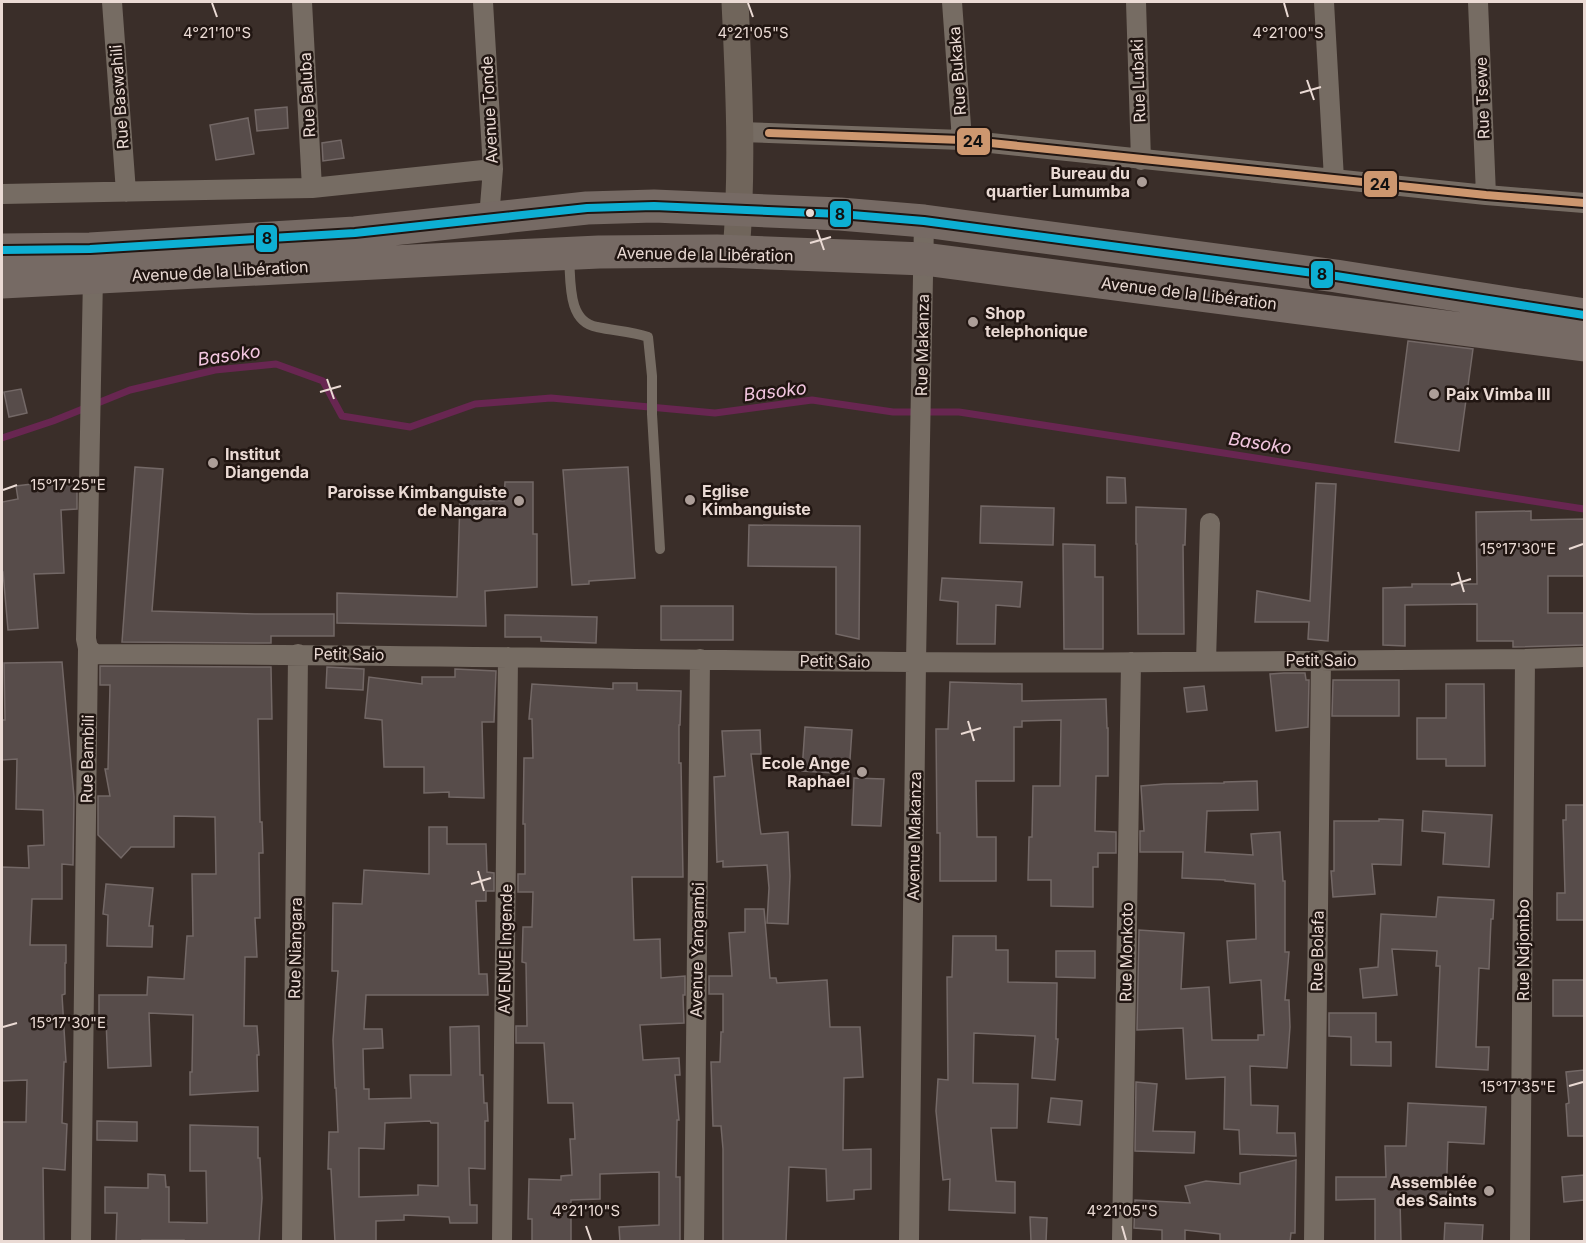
<svg xmlns="http://www.w3.org/2000/svg" width="1586" height="1243" font-family="Inter,sans-serif">
	<style>
		.lines { fill: none; stroke-linecap: round; stroke-linejoin: round }
		.stream { stroke: #682651; stroke-width: 7 }
		.building { fill: #574c4a; stroke: #736866; stroke-width: 1.5; fill-rule: evenodd }
		.lane { stroke: #766c63; stroke-width: 10 }
		.street { stroke: #766c63; stroke-width: 20 }
		.secondary { stroke: #70655b; stroke-width: 27 }
		.highway { stroke: #766a64; stroke-width: 33 }
		.bus-1-casing { stroke: #211612; stroke-width: 12 }
		.bus-2-casing { stroke: #211612; stroke-width: 12 }
		.bus-1 { stroke: #cd976f; stroke-width: 8 }
		.bus-2 { stroke: #0dafd3; stroke-width: 8 }
		.ticks { fill: none; stroke: #eadad4; stroke-width: 2 }
		.poi-dot { fill: #ac9e98; stroke: #211612; stroke-width: 2 }
		.bus-dot { fill: #eadad4; stroke: #211612; stroke-width: 2 }
		.labels { text-anchor: middle; dominant-baseline: central; stroke-width: 5; stroke-linejoin: round; paint-order: stroke }
		.street-label { font-size: 16px; fill: #eadad4; stroke: #211612 }
		.poi-label { font-size: 16px; font-weight: bold; fill: #eadad4; stroke: #211612; text-anchor: end }
		.water-label { font-size: 18px; font-style: italic; fill: #f2c6df; stroke: #211612 }
		.ticks-label { font-size: 15px; text-anchor: middle; fill: #eadad4; stroke: #211612; stroke-width: 5; stroke-linejoin: round; paint-order: stroke }
		.line-badge { stroke: #211612; stroke-width: 2 }
		.pale-badge-label { font-size: 16px; text-anchor: middle; font-weight: bold; fill: #111 }
	</style>
	<rect width="100%" height="100%" fill="#3a2e29"/>
	<g class="lines">
		<!-- stream -->
		<path class="stream" d="M2,438L53,421L130,390L215,370L276,364L323,381L342,416L410,427L475,404L551,398L715,413L812,400L893,412H959L1584,509"/>
	</g>
	<!-- building -->
	<path class="building" d="M287,107L288,128L257,131L255,110Z
		M248,118L254,154L216,160L210,125Z
		M341,140L344,158L323,161L322,143Z
		M1408,341L1473,349L1459,451L1395,442Z
		M21,389L27,413L9,417L4,392Z
		M135,467L163,469L152,611L255,614H334V636H271V643L122,642Z
		M628,467L635,578L589,581V584L572,585L563,470Z
		M1107,477L1125,478L1126,503H1107Z
		M505,482H533V534H537V587L485,591L486,626L337,623V593L457,597L460,500L504,501Z
		M40,483L41,486L77,484V509L61,510L64,573L34,574L38,628L8,630L3,572H2V502L18,499L16,486Z
		M1316,483L1336,484L1328,641L1308,639L1309,622H1255L1257,591L1310,601Z
		M981,506L1054,508L1053,545L980,543Z
		M1136,507L1186,509L1185,545H1183L1184,634H1138L1137,544H1136Z
		M1531,511V520L1584,519V576H1548V613H1584V645L1513,647V641H1477V604L1405,605V646L1383,645V588L1412,587V584H1477L1476,512Z
		M749,525L860,526L859,639L836,634V567L748,566Z
		M1063,544L1095,545V577H1103V649H1064Z
		M942,578L1022,582L1020,607L996,605L995,644H957L958,602L940,600Z
		M661,606H733V640H661Z
		M505,615L597,617L596,643L541,641V637H505Z
		M62,662L74,797L73,865L62,864V899H32L30,945H66V963H65V994L62,995L66,1062H64L62,1123L67,1124L65,1170L43,1168L44,1242H2V1122H26L27,1080L2,1081V867L29,868L28,846L44,845L43,810L16,809L17,759L2,760V720H5L4,663Z
		M100,666L271,667L272,719H258L260,822H262L263,853H259L260,918H255L257,957H245L244,1026H257L259,1055H257L258,1091L190,1095V1072H192L193,1015L149,1013L151,1066L108,1068L106,1020L99,1021V995H147L148,977L184,979L187,936H193L192,874H216L215,817L174,816V847H131L121,858L98,835V796H110L105,769H108L110,685H100Z
		M327,667L364,669L363,690L326,688Z
		M455,669L496,671L494,722H482L484,798L449,797V792L424,793V767H384L382,720L365,718L369,677L422,684V677H455Z
		M1284,673H1305L1306,680H1309L1308,727L1276,731L1270,674Z
		M1333,680H1399V716H1332Z
		M950,682L1022,684V701L1106,699L1107,728H1108V776H1096L1095,831L1116,832V853H1098V867H1093V907L1051,906V880H1028L1029,837H1032L1033,786H1060L1061,720L1022,721V727H1014V781H976L977,837H996V881H940V833H937L936,729H948Z
		M613,683H637V690L681,691L680,725H679V763H681L683,877H632L634,940L660,939L661,978L685,976V995H683L684,1023L640,1025L643,1060L679,1058L680,1075H675L679,1120H677L676,1177H680V1242H620L619,1227L659,1225V1172L600,1174V1199L571,1200V1242H532V1219H528L529,1179L561,1180V1176L572,1175L570,1139H575L573,1103H548L544,1043H516V1026H527L526,963L522,962L523,927H532L533,892H518V874H525V824H523L524,758H533L532,719H529L532,684L613,689Z
		M1446,684H1484L1485,766H1446V759H1417V718H1446Z
		M1204,686L1207,710L1187,712L1184,688Z
		M805,727L852,730L849,774L802,771Z
		M760,730L761,754H751L760,828L761,834L788,832L790,876L788,924L767,923L769,888L767,865L723,867V861L717,862L714,777L725,776L722,731Z
		M854,778L884,779L881,826L852,825Z
		M1257,781L1258,810L1207,811L1205,852L1253,855L1251,834L1280,832L1283,881H1285V952H1289L1285,1000H1289L1290,1027L1287,1068L1250,1066L1251,1105L1278,1106L1277,1133H1295L1296,1156L1240,1154L1239,1130L1224,1129L1225,1077L1186,1079L1183,1028L1137,1030L1139,930L1184,933L1181,989L1209,987L1212,1040H1258V1035H1264L1261,980L1230,983L1227,941L1256,939L1255,884L1225,881V880L1182,878L1183,852H1140V831H1144L1141,786L1164,784L1224,783V782Z
		M1566,805H1584V920H1557V893H1565L1563,820H1566Z
		M1423,811L1492,815L1489,867L1443,864L1445,833L1422,831Z
		M1379,819L1403,820L1401,865L1372,864L1375,894L1333,897L1331,871H1334V821H1379Z
		M429,827H447V844H486L487,872L494,873V891H486V901H476L479,974H487L488,995H366L364,1029H382L383,1048L363,1049L364,1089H369V1099L411,1098L410,1075H451L450,1027L479,1026L480,1075H483L484,1103H487L488,1121H485V1169L469,1168L470,1205H477V1223H450L449,1217L404,1215V1220L376,1221V1242H335L331,1169H328L329,1132H338L336,1088H335L333,1040L338,971H332L333,903L362,904L364,870L429,874ZM430,1121L431,1123H438V1186L418,1185V1195L359,1197V1148L384,1149L385,1123Z
		M106,884L153,888L149,926H153L152,947L107,946L108,915L103,914Z
		M1438,897L1494,900L1493,919H1491L1489,969L1479,968L1476,1047H1489L1488,1070L1436,1067L1440,966H1436L1437,951L1392,949L1397,995L1363,998L1360,969L1378,967L1381,914L1436,917Z
		M745,909H764L770,978H776L777,983L827,980L830,1027H860L863,1077L844,1078L843,1150L871,1149V1189L854,1190V1199L827,1201L826,1169L789,1167L786,1242H723V1149L721,1126H713L711,1062H720L721,1032H723V994H709V976H732L729,933L745,932Z
		M953,936H996V950H1008V982L1057,983L1056,1039H1058L1055,1080L1032,1078L1035,1036L974,1033L973,1083L1018,1084L1017,1128H991L996,1181L1015,1182V1213L949,1210L950,1179L943,1180L936,1111L938,1079L948,1080L947,977H952Z
		M1056,951H1095V978L1056,977Z
		M1553,980H1584V1016H1553Z
		M1329,1013H1376V1042H1391V1066L1351,1065V1037L1329,1036Z
		M1584,1070V1136H1568L1566,1104L1569,1103L1566,1072Z
		M1136,1082L1157,1084L1153,1131L1195,1132L1194,1153L1135,1151Z
		M1051,1098L1082,1101L1080,1125L1048,1122Z
		M1408,1103L1486,1107L1484,1144L1448,1142L1446,1202L1400,1200L1401,1242H1375V1199L1336,1200V1177H1386L1385,1146H1406Z
		M97,1121L137,1122V1141L97,1140Z
		M190,1125L258,1127V1158H260L262,1198L259,1242H184V1240H142V1242H116L117,1213H105V1187L148,1188V1174L165,1175L166,1187H169V1222L207,1223L206,1171H190Z
		M1296,1160L1295,1233H1291L1290,1242H1220V1234L1185,1230V1242H1162V1230L1134,1228L1135,1200L1190,1203L1185,1186L1206,1181L1240,1184V1173Z
		M1584,1175V1200L1564,1202L1562,1177Z
		M1030,1217L1047,1218L1046,1242H1031Z
		M1445,1223L1483,1225L1482,1242H1444Z"/>
	<g class="lines">
		<!-- lane -->
		<path class="lane" d="M569,257C571,281 567,322 597,327C615,331 631,331 648,337L652,376V414L660,549"/>
		<!-- street -->
		<path class="street" d="M112,2L126,192
			M302,2L312,188
			M483,2L493,169L489,218
			M952,2L962,140
			M1136,2L1141,160
			M1324,2L1334,179
			M1478,2L1486,195
			M740,132L962,140L1486,195L1584,203
			M2,194L312,188L493,169
			M88,648L95,654C368,654 641,660 914,662C1118,664 1321,660 1525,659L1584,657
			M1206,661L1210,523
			M81,1242L88,648L86,639L93,277
			M292,1242L298,654
			M502,1242L508,657
			M694,1242L700,659
			M909,1242L916,662L924,221
			M1122,1242L1131,662
			M1314,1242L1321,660
			M1520,1242L1525,659"/>
		<!-- secondary -->
		<path class="secondary" d="M735,2C739,85 743,169 736,253"/>
		<!-- highway -->
		<path class="highway" d="M2,250L90,249L355,233L587,208L654,206L840,214L924,221L1336,276L1584,315
			M2,282L492,257L599,252L717,251L924,259L1584,345"/>
		<!-- bus-1 casing -->
		<g class="bus-1-casing">
			<path id="bus-1" d="M769,133L962,140L1486,195L1584,203"/>
		</g>
		<!-- bus-2 casing -->
		<g class="bus-2-casing">
			<path id="bus-2" d="M2,250L90,249L355,233L587,208L654,206L840,214L924,221L1336,276L1584,315"/>
		</g>
		<!-- bus-1 -->
		<use href="#bus-1" class="bus-1"/>
		<!-- bus-2 -->
		<use href="#bus-2" class="bus-2"/>
	</g>
	<!-- ticks -->
	<path class="ticks" d="M212,3L217,17M748,3L753,17M1284,3L1288,17M1307,80L1314,100M1300,93L1321,87M817,230L824,250M810,243L831,237M327,379L334,399M320,392L341,386M3,490L17,485M1569,549L1583,544M1458,572L1464,592M1451,585L1471,579M968,721L974,741M961,734L981,728M478,871L484,891M471,884L491,878M3,1027L17,1023M1569,1086L1583,1082M586,1226L591,1240M1122,1226L1126,1240"/>
	<!-- markers -->
	<g class="poi-dot">
		<circle cx="1142" cy="182" r="6"/>
		<circle cx="973" cy="322" r="6"/>
		<circle cx="1434" cy="394" r="6"/>
		<circle cx="213" cy="463" r="6"/>
		<circle cx="690" cy="500" r="6"/>
		<circle cx="519" cy="501" r="6"/>
		<circle cx="862" cy="772" r="6"/>
		<circle cx="1489" cy="1191" r="6"/>
	</g>
	<circle class="bus-dot" cx="810" cy="213" r="5"/>
	<g class="labels">
		<!-- street labels -->
		<g class="street-label">
			<text transform="translate(957 71) rotate(-94)">Rue Bukaka</text>
			<text transform="translate(1138 81) rotate(-92)">Rue Lubaki</text>
			<text transform="translate(307 95) rotate(-93)">Rue Baluba</text>
			<text transform="translate(119 97) rotate(-94)">Rue Baswahili</text>
			<text transform="translate(1482 98) rotate(-92)">Rue Tsewe</text>
			<text transform="translate(489 110) rotate(-93)">Avenue Tonde</text>
			<text transform="translate(705 254) rotate(1)">Avenue de la Libération</text>
			<text transform="translate(220 271) rotate(-3)">Avenue de la Libération</text>
			<text transform="translate(1189 293) rotate(7)">Avenue de la Libération</text>
			<text transform="translate(922 345) rotate(-89)">Rue Makanza</text>
			<text transform="translate(349 654) rotate(1)">Petit Saio</text>
			<text x="1321" y="660">Petit Saio</text>
			<text transform="translate(835 661) rotate(1)">Petit Saio</text>
			<text transform="translate(87 759) rotate(-89)">Rue Bambili</text>
			<text transform="translate(914 836) rotate(-89)">Avenue Makanza</text>
			<text transform="translate(295 948) rotate(-89)">Rue Niangara</text>
			<text transform="translate(505 949) rotate(-89)">AVENUE Ingende</text>
			<text transform="translate(697 950) rotate(-89)">Avenue Yangambi</text>
			<text transform="translate(1523 950) rotate(-90)">Rue Ndjombo</text>
			<text transform="translate(1317 951) rotate(-89)">Rue Bolafa</text>
			<text transform="translate(1126 952) rotate(-89)">Rue Monkoto</text>
		</g>
		<!-- poi labels -->
		<g class="poi-label">
			<text x="1130" y="173">Bureau du<tspan x="1130" dy="18">quartier Lumumba</tspan></text>
			<text x="985" y="313" text-anchor="start">Shop<tspan x="985" dy="18">telephonique</tspan></text>
			<text x="1446" y="394" text-anchor="start">Paix Vimba III</text>
			<text x="225" y="454" text-anchor="start">Institut<tspan x="225" dy="18">Diangenda</tspan></text>
			<text x="702" y="491" text-anchor="start">Eglise<tspan x="702" dy="18">Kimbanguiste</tspan></text>
			<text x="507" y="492">Paroisse Kimbanguiste<tspan x="507" dy="18">de Nangara</tspan></text>
			<text x="850" y="763">Ecole Ange<tspan x="850" dy="18">Raphael</tspan></text>
			<text x="1477" y="1182">Assemblée<tspan x="1477" dy="18">des Saints</tspan></text>
		</g>
		<!-- water labels -->
		<g class="water-label">
			<text transform="translate(229 355) rotate(-8)">Basoko</text>
			<text transform="translate(775 391) rotate(-7)">Basoko</text>
			<text transform="translate(1260 443) rotate(9)">Basoko</text>
		</g>
	</g>
	<g class="ticks-label">
		<text x="217" y="38">4°21'10"S</text>
		<text x="753" y="38">4°21'05"S</text>
		<text x="1288" y="38">4°21'00"S</text>
		<text x="68" y="490">15°17'25"E</text>
		<text x="1518" y="554">15°17'30"E</text>
		<text x="68" y="1028">15°17'30"E</text>
		<text x="1518" y="1092">15°17'35"E</text>
		<text x="586" y="1216">4°21'10"S</text>
		<text x="1122" y="1216">4°21'05"S</text>
	</g>
	<g class="line-badge">
		<rect x="956" y="127" width="35" height="29" rx="6" fill="#cd976f"/>
		<rect x="1363" y="170" width="35" height="28" rx="6" fill="#cd976f"/>
		<rect x="829" y="200" width="23" height="28" rx="6" fill="#0dafd3"/>
		<rect x="255" y="224" width="23" height="29" rx="6" fill="#0dafd3"/>
		<rect x="1310" y="260" width="24" height="29" rx="6" fill="#0dafd3"/>
	</g>
	<g class="pale-badge-label">
		<text x="973" y="147">24</text>
		<text x="1380" y="190">24</text>
		<text x="840" y="220">8</text>
		<text x="267" y="244">8</text>
		<text x="1322" y="280">8</text>
	</g>
	<!-- border -->
	<rect width="1586" height="1243" fill="none" stroke="#eadad4" stroke-width="6"/>
</svg>
